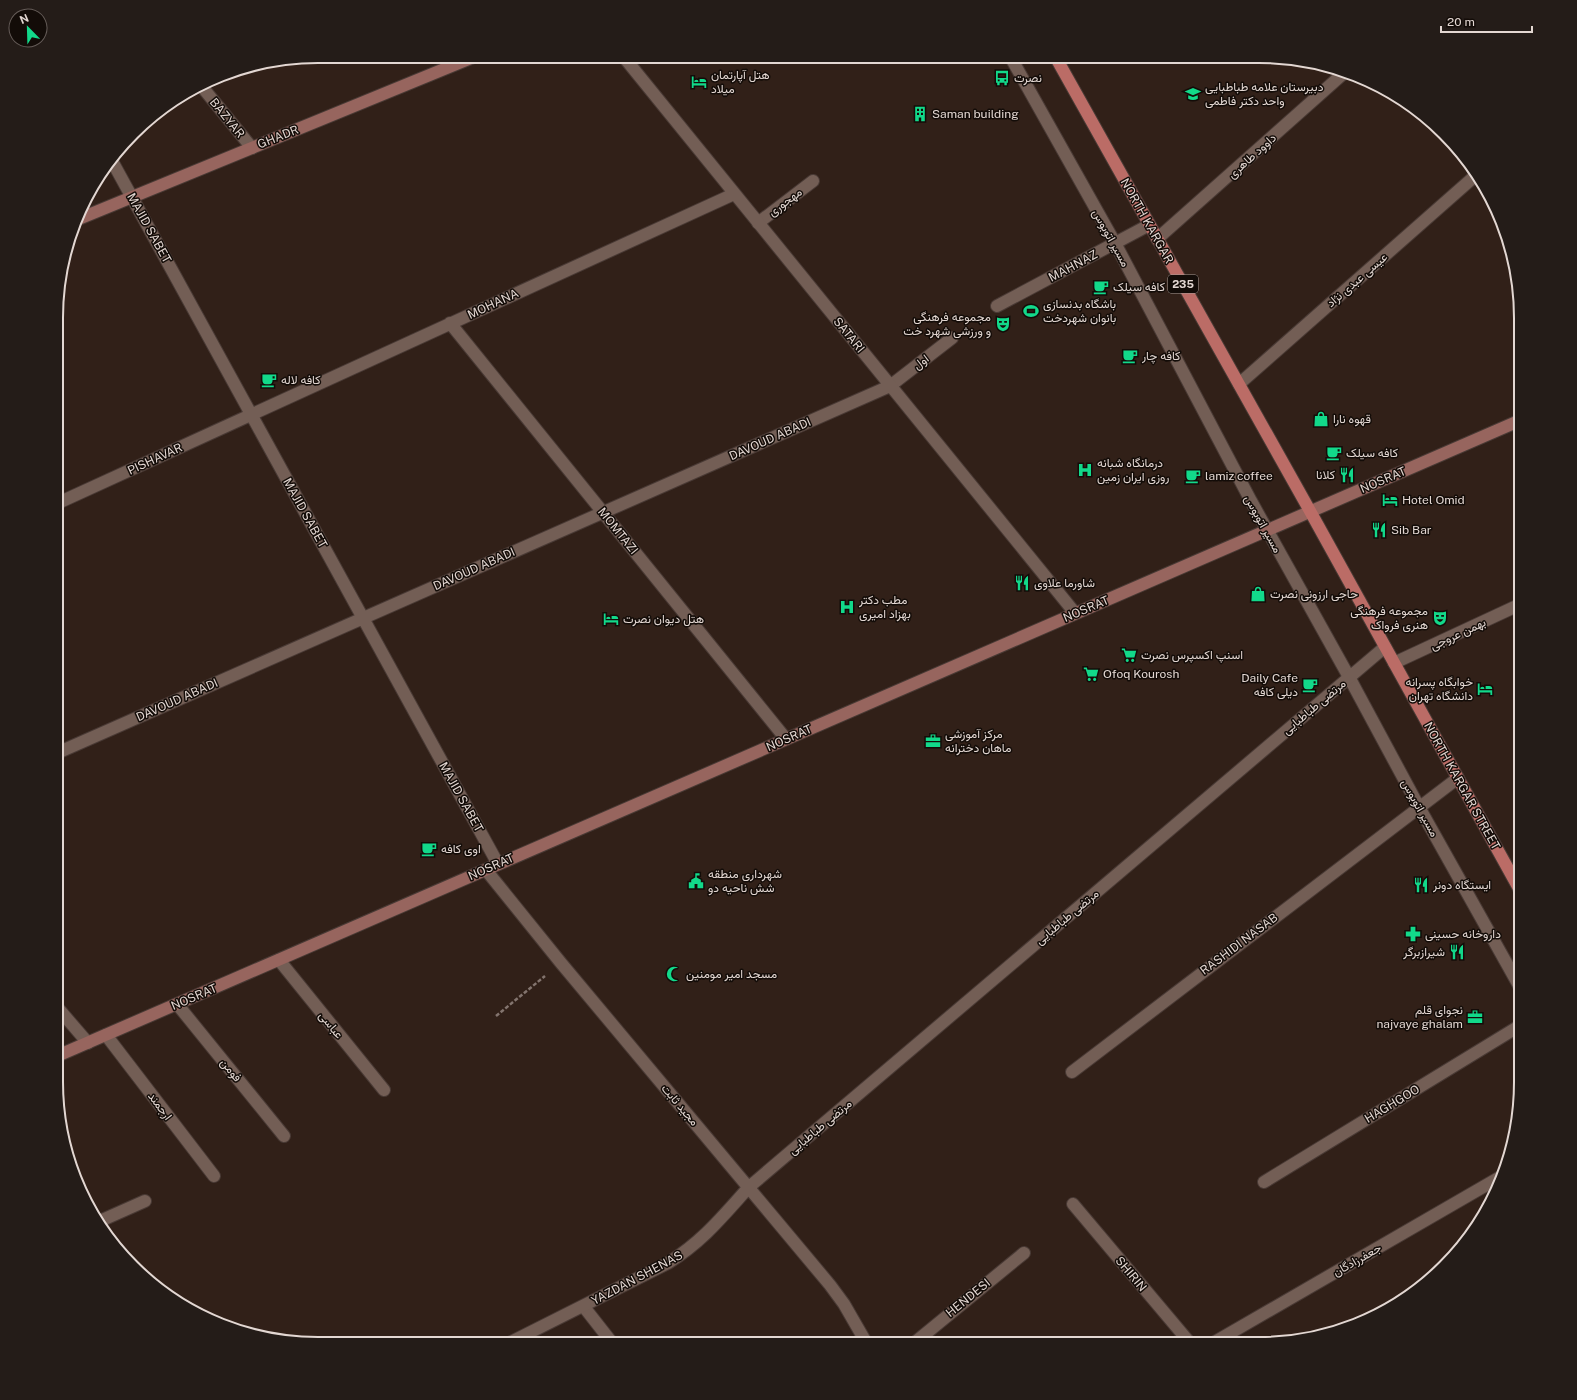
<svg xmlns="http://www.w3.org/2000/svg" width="1577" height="1400" font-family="'Public Sans',Vazirmatn,sans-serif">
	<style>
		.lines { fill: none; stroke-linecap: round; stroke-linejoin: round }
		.lane-casing { stroke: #493a35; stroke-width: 14 }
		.street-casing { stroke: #493a35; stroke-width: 14 }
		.secondary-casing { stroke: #493a35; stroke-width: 14 }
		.primary-casing { stroke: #493a35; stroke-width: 14 }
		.path { stroke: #83746e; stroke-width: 2.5; stroke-dasharray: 4 2; stroke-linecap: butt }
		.lane { stroke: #735e55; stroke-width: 12 }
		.street { stroke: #735e55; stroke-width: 12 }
		.secondary { stroke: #97655e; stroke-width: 12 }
		.primary { stroke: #bb6c66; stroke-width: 12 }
		.labels { text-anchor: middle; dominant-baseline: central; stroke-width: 3; stroke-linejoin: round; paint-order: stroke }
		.shield { fill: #130c08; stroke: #a59a95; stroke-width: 1 }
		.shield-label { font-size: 11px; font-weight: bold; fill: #e3d7d2 }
		.poi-label { font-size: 12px; fill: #e3d7d2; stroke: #130c08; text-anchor: start }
		.street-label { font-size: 12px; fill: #e3d7d2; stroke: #130c08 }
		.rim { fill: none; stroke: #e3d7d2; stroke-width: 2 }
	</style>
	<rect width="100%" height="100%" fill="#312018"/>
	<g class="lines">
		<!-- lane casing -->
		<g class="lane-casing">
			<path id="lane" d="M1010,56L1115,243L1251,501L1349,677L1419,807L1521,989
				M758,223L813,181
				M890,386L952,338
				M1073,1204L1190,1343
				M584,1307L613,1344"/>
		</g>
		<!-- street casing -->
		<g class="street-casing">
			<path id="street" d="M623,56L1075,613
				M203,88L252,148
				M112,161L498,864
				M1157,239L1345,72
				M997,306L1149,225
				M450,323L786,739
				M1239,384L1475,176
				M58,503L734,194
				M1394,663L1521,604
				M57,753L890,386
				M486,870L561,963L830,1285L844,1304L867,1344
				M279,960L384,1090
				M177,1004L284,1136
				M57,1007L88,1043
				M106,1035L214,1176
				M1072,1072L1458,778
				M1264,1182L1521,1025
				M100,1221L145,1201
				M1213,1343L1502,1176
				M507,1344L668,1263C703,1241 722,1217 749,1187L1385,647
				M913,1344L1024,1253"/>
		</g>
		<!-- secondary casing -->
		<g class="secondary-casing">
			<path id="secondary" d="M81,218L476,56
				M57,1056L1521,420"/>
		</g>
		<!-- primary casing -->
		<g class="primary-casing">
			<path id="primary" d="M1055,56L1310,511L1521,892"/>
		</g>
		<!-- path -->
		<path class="path" d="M496,1016L545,976"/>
		<!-- lane -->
		<use href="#lane" class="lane"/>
		<!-- street -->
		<use href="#street" class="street"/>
		<!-- secondary -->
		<use href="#secondary" class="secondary"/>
		<!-- primary -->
		<use href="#primary" class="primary"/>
	</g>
	<!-- icons -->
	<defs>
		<g id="bus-bare" transform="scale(1.2)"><path d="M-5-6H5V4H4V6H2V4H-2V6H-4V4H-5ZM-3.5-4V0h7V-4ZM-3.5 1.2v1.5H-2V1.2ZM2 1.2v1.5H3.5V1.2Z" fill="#12d98a" stroke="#130c08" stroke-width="2.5" paint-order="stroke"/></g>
		<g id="hotel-bare" transform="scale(1.2)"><path d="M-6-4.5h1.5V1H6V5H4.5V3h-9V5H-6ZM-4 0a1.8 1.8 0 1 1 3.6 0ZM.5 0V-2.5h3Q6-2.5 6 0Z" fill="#12d98a" stroke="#130c08" stroke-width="2.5" paint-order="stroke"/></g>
		<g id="school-bare" transform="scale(1.2)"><path d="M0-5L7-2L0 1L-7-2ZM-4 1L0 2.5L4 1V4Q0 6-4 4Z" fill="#12d98a" stroke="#130c08" stroke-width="2.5" paint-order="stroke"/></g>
		<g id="building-bare" transform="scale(1.2)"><path d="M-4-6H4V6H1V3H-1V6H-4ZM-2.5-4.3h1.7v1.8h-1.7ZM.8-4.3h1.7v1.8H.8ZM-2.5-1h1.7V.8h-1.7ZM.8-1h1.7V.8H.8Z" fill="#12d98a" stroke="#130c08" stroke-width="2.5" paint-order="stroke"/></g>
		<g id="cafe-bare" transform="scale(1.2)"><path d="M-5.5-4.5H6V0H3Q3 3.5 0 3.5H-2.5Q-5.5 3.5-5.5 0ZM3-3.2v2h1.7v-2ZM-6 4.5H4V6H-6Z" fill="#12d98a" stroke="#130c08" stroke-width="2.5" paint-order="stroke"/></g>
		<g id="stadium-bare" transform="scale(1.2)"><path d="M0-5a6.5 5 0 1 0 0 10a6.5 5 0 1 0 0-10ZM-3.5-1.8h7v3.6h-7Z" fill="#12d98a" stroke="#130c08" stroke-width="2.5" paint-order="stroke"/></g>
		<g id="theatre-bare" transform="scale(1.2)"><path d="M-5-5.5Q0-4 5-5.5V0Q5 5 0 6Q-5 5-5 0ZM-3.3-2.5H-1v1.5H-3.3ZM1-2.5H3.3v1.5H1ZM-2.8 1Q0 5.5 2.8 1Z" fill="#12d98a" stroke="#130c08" stroke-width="2.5" paint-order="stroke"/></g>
		<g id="shop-bare" transform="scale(1.2)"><path d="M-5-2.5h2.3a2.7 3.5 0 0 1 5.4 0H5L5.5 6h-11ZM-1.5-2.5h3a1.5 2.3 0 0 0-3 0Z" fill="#12d98a" stroke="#130c08" stroke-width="2.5" paint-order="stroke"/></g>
		<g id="hospital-bare" transform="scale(1.2)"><path d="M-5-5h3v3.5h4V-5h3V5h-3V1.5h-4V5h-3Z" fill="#12d98a" stroke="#130c08" stroke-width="2.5" paint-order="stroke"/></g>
		<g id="restaurant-bare" transform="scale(1.2)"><path d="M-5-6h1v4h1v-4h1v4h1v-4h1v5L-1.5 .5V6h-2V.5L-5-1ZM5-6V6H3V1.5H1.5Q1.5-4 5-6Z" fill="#12d98a" stroke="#130c08" stroke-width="2.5" paint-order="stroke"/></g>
		<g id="supermarket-bare" transform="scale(1.2)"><path d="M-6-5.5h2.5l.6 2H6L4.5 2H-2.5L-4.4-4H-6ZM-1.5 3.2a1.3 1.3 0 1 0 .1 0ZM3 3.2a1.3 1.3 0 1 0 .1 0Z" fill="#12d98a" stroke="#130c08" stroke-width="2.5" paint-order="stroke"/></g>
		<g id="office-bare" transform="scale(1.2)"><path d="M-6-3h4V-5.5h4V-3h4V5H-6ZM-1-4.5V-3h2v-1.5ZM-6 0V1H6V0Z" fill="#12d98a" stroke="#130c08" stroke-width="2.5" paint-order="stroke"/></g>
		<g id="civic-bare" transform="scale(1.2)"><path d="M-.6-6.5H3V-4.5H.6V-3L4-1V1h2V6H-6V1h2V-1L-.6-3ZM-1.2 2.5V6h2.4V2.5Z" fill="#12d98a" stroke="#130c08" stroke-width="2.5" paint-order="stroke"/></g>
		<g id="pharmacy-bare" transform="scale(1.2)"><path d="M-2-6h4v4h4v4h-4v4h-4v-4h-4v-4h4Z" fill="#12d98a" stroke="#130c08" stroke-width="2.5" paint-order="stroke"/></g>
		<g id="mosque-bare" transform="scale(1.2)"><path d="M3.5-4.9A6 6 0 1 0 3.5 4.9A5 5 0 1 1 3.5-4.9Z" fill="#12d98a" stroke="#130c08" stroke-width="2.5" paint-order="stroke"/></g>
	</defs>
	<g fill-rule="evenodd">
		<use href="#bus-bare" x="1002" y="78"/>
		<use href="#hotel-bare" x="699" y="82"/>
		<use href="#school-bare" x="1193" y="94"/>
		<use href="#building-bare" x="920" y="114"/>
		<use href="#cafe-bare" x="1101" y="287"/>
		<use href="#stadium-bare" x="1031" y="311"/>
		<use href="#theatre-bare" x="1003" y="324"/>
		<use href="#cafe-bare" x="1130" y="356"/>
		<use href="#cafe-bare" x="269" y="380"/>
		<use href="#shop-bare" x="1321" y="419"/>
		<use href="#cafe-bare" x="1334" y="453"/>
		<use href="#hospital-bare" x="1085" y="470"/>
		<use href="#restaurant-bare" x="1347" y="475"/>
		<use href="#cafe-bare" x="1193" y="476"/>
		<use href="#hotel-bare" x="1390" y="500"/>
		<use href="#restaurant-bare" x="1379" y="530"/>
		<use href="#restaurant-bare" x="1022" y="583"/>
		<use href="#shop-bare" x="1258" y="594"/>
		<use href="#hospital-bare" x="847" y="607"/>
		<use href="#theatre-bare" x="1440" y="618"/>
		<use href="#hotel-bare" x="611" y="619"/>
		<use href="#supermarket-bare" x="1129" y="655"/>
		<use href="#supermarket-bare" x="1091" y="674"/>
		<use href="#cafe-bare" x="1310" y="685"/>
		<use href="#hotel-bare" x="1485" y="689"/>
		<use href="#office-bare" x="933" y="741"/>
		<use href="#cafe-bare" x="429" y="849"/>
		<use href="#civic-bare" x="696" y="881"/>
		<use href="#restaurant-bare" x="1421" y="885"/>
		<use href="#pharmacy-bare" x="1413" y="934"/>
		<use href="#restaurant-bare" x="1457" y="952"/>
		<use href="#mosque-bare" x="674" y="974"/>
		<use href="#office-bare" x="1475" y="1017"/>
	</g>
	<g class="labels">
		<!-- shield labels -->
		<rect class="shield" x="1168" y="275" width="30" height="18" rx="3"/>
		<g class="shield-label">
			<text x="1183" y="284">235</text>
		</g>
		<!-- poi labels -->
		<g class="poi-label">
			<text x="711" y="75">هتل آپارتمان<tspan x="711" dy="14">میلاد</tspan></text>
			<text x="1014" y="78">نصرت</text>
			<text x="1205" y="87">دبیرستان علامه طباطبایی<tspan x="1205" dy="14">واحد دکتر فاطمی</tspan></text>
			<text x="932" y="114">Saman building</text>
			<text x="1113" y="287">کافه سیلک‌</text>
			<text x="1043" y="304">باشگاه بدنسازی<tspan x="1043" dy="14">بانوان شهردخت</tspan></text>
			<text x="991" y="317" text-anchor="end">مجموعه فرهنگی<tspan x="991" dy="14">و ورزشی شهرد خت</tspan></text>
			<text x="1142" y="356">کافه چار</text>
			<text x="281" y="380">کافه لاله</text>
			<text x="1333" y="419">قهوه نارا</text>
			<text x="1346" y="453">کافه سیلک</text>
			<text x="1097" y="463">درمانگاه شبانه<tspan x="1097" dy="14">روزی ایران زمین</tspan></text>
			<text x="1335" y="475" text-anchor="end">کلانا</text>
			<text x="1205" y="476">lamiz coffee</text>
			<text x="1402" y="500">Hotel Omid</text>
			<text x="1391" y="530">Sib Bar</text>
			<text x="1034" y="583">شاورما علاوی</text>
			<text x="1270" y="594">حاجی ارزونی نصرت</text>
			<text x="859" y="600">مطب دکتر<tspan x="859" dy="14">بهزاد امیری</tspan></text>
			<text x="1428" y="611" text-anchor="end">مجموعه فرهنگی<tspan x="1428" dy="14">هنری فرواک</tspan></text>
			<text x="623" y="619">هتل دیوان نصرت</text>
			<text x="1141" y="655">اسنپ اکسپرس نصرت</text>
			<text x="1103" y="674">Ofoq Kourosh</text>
			<text x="1298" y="678" text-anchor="end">Daily Cafe<tspan x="1298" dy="14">دیلی کافه</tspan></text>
			<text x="1473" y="682" text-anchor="end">خوابگاه پسرانه<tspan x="1473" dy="14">دانشگاه تهران</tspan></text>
			<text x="945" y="734">مرکز آموزشی<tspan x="945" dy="14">ماهان دخترانه</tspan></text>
			<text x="441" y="849">اوی کافه</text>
			<text x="708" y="874">شهرداری منطقه<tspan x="708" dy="14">شش ناحیه دو</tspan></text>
			<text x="1433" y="885">ایستگاه دونر</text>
			<text x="1425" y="934">داروخانه حسینی</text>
			<text x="1445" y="952" text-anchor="end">شیرازبرگر</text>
			<text x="686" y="974">مسجد امیر مومنین</text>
			<text x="1463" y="1010" text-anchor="end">نجوای قلم<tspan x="1463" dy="14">najvaye ghalam</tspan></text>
		</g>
		<!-- street labels -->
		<g class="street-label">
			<text transform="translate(227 118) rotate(51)">BAZYAR</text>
			<text transform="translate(278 137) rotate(-22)">GHADR</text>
			<text transform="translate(1252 156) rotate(-42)">داوود طاهری</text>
			<text transform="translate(785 202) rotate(-37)">مهجوری</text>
			<text transform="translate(1147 221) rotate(61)">NORTH KARGAR</text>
			<text transform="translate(149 228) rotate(61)">MAJID SABET</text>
			<text transform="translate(1111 238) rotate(61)">مسیر اتوبوس</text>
			<text transform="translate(1073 266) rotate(-28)">MAHNAZ</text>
			<text transform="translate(1357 280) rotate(-41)">عیسی عبدی نژاد</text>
			<text transform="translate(493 304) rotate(-25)">MOHANA</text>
			<text transform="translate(849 335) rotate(51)">SATARI</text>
			<text transform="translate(921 362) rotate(-37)">اول</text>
			<text transform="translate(770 439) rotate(-24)">DAVOUD ABADI</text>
			<text transform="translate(155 459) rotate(-25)">PISHAVAR</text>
			<text transform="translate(1383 480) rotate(-23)">NOSRAT</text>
			<text transform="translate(305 513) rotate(61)">MAJID SABET</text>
			<text transform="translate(1263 524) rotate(61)">مسیر اتوبوس</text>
			<text transform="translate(618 531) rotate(51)">MOMTAZI</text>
			<text transform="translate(474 569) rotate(-24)">DAVOUD ABADI</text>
			<text transform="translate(1086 609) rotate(-23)">NOSRAT</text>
			<text transform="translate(1458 634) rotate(-25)">بهمن عروجی</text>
			<text transform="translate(177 700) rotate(-24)">DAVOUD ABADI</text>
			<text transform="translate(1314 707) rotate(-40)">مرتضی طباطبایی</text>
			<text transform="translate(789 738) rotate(-24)">NOSRAT</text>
			<text transform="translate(1462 786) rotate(61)">NORTH KARGAR STREET</text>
			<text transform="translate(461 797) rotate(61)">MAJID SABET</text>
			<text transform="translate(1420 808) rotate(61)">مسیر اتوبوس</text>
			<text transform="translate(491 867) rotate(-24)">NOSRAT</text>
			<text transform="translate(1067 917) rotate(-40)">مرتضی طباطبایی</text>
			<text transform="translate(1239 944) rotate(-37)">RASHIDI NASAB</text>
			<text transform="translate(194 997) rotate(-23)">NOSRAT</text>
			<text transform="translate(331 1025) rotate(51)">عباسی</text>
			<text transform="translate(231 1070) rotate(51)">فومن</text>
			<text transform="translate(1392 1104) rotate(-31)">HAGHGOO</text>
			<text transform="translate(680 1105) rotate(50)">مجید ثابت</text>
			<text transform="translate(160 1106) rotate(53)">ارجمند</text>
			<text transform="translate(820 1127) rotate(-40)">مرتضی طباطبایی</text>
			<text transform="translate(1357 1260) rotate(-30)">جعفرزادگان</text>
			<text transform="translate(1131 1274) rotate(50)">SHIRIN</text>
			<text transform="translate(637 1278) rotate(-28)">YAZDAN SHENAS</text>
			<text transform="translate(968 1298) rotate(-39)">HENDESI</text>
		</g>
	</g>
	<!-- crop -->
	<path d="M0 0H1577V1400H0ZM318 63H1259A255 255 0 0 1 1514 318V1082A255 255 0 0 1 1259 1337H318A255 255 0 0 1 63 1082V318A255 255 0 0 1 318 63Z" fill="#241c18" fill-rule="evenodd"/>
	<path class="rim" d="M318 63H1259A255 255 0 0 1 1514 318V1082A255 255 0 0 1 1259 1337H318A255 255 0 0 1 63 1082V318A255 255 0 0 1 318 63Z"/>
	<!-- north arrow -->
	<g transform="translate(28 28) rotate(337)"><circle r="19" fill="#130c08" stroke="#665d59"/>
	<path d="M0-3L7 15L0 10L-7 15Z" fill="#12d98a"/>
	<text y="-6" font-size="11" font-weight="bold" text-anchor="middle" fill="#e3d7d2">N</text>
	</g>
	<!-- scale -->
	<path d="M1441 26v6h91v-6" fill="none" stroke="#e3d7d2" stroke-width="2"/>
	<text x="1447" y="26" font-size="12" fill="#e3d7d2" stroke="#130c08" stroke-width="3" paint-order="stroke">20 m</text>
</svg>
